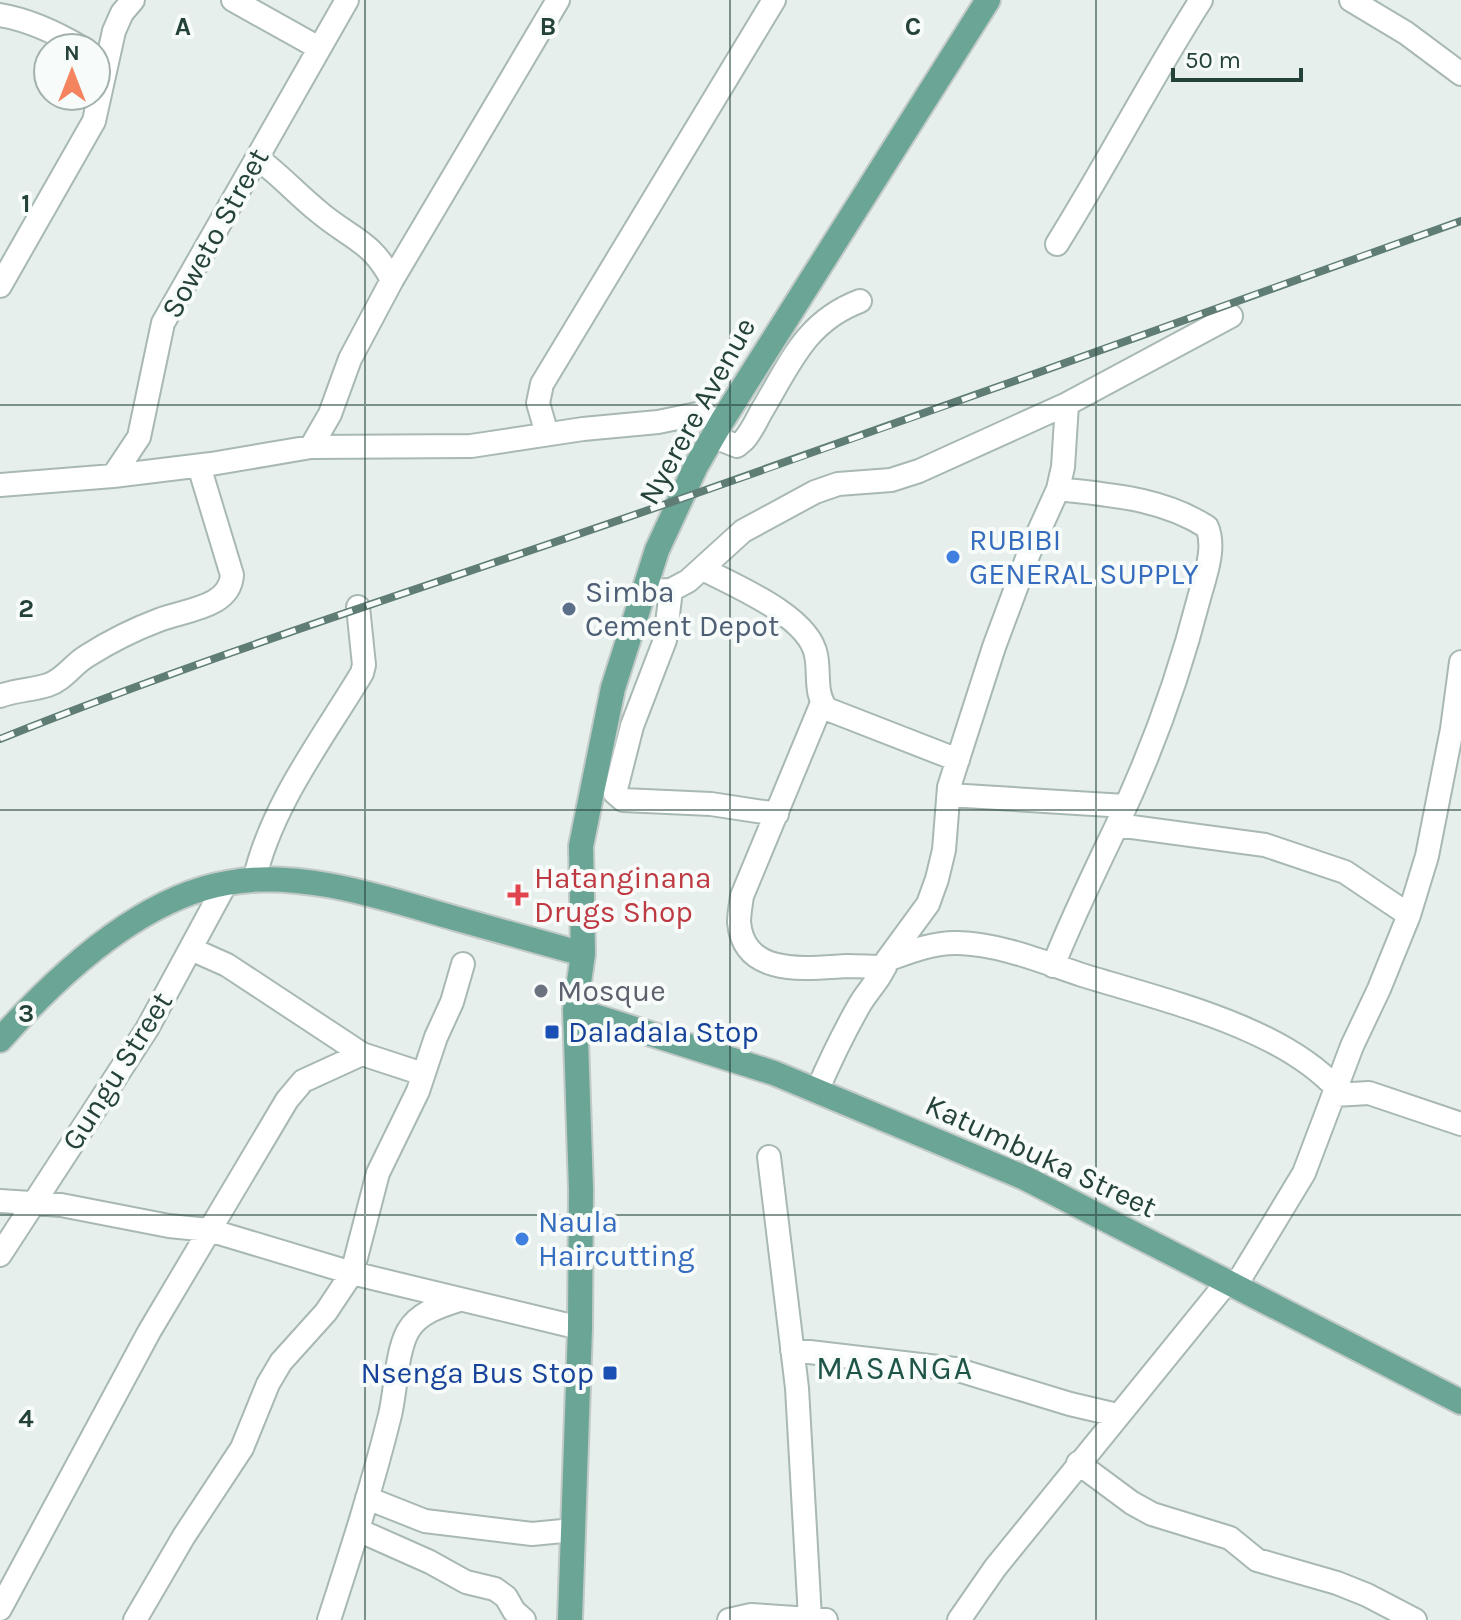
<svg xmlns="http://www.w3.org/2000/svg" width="1461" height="1620" font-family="Karla,sans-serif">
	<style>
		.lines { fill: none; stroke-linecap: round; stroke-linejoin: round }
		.minor-casing { stroke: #a8b8b2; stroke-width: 26 }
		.major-casing { stroke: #c2cac8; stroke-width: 28 }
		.minor { stroke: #fff; stroke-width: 22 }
		.major { stroke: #6aa596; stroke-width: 24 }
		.rail-casing { stroke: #5f7d75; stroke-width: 8 }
		.rail { stroke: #f7fbf9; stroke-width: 5; stroke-dasharray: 15; stroke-linecap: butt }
		.grid { fill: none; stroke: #24423a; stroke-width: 2; stroke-opacity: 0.55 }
		.shop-dot { fill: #3f7fe0; stroke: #f7fbf9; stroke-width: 3 }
		.service-dot { fill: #5c6f8a; stroke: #f7fbf9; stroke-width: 3 }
		.health-dot { fill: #e0444e; stroke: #f7fbf9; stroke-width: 3 }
		.worship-dot { fill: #6b7280; stroke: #f7fbf9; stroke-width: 3 }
		.transit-dot { fill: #1a4fb4; stroke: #f7fbf9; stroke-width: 3 }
		.labels { text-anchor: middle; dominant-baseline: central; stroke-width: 8; stroke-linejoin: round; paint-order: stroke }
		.street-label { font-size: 30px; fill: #24423a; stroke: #f7fbf9 }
		.shop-label { font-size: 30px; fill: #366cbe; stroke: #f7fbf9; text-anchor: start }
		.service-label { font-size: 30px; fill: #4e5e75; stroke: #f7fbf9; text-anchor: start }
		.health-label { font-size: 30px; fill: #be3a42; stroke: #f7fbf9; text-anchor: start }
		.worship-label { font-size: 30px; fill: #5b616d; stroke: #f7fbf9; text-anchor: start }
		.transit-label { font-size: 30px; fill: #164399; stroke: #f7fbf9; text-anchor: start }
		.neighbourhood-label { font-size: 32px; letter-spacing: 2px; fill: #1f5548; stroke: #f7fbf9 }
		.grid-label { font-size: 26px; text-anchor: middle; font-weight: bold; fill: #24423a; stroke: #f7fbf9; stroke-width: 8; stroke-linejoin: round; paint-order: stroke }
	</style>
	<rect width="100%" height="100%" fill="#e6efeb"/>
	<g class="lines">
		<!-- minor casing -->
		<g class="minor-casing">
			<path id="minor" d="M233,0L319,48
				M1351,0L1406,33L1461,74
				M0,15C30,20 57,33 82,48
				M257,158C279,174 298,195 319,212C351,239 371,240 392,280
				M1057,244C1107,164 1150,80 1201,0
				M0,286L94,121L114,31L122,13L133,0
				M547,434L538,403L542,384L774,0
				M712,436L737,446L744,440C753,430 757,418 764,407C791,361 807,321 860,301
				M311,447L330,414L350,359L392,280L558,0
				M113,476L139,437L163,323L347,0
				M0,485L113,476L211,464L311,447L471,446L583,429L658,422L697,414L722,421
				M703,569C735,586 809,616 816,655C820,673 814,694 827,709L958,760
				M671,590L665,640L632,726L615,793L623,800L711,804L777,814
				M645,591L671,590L688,581L743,531L815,492L838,484L891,480L919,471L1067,404L1231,316
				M0,696C15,690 33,690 48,685C65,679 73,664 87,656C109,642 135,629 159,620C184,610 230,608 232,575L199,466
				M822,703L742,896C741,904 739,914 739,922C744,978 808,968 847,966C860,966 873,967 885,967
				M949,795L1125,806
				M1117,825L1265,845L1345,872L1409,915
				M254,881C271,805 323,738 362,673L364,665L358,607
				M191,949L227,965L362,1054L423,1074
				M887,960C909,952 934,942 958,943C1000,944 1043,962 1082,975C1162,1000 1280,1026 1337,1089
				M1053,966C1072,918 1094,873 1116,827C1151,754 1179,676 1199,598C1205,576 1216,548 1207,527C1162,498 1110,495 1058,489
				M817,1091C830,1061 844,1032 860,1004C869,989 883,976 887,960L928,904L937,879L944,850L949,787L994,647L1029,553L1058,489L1063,467L1067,404
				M1334,1095L1369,1093L1461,1124
				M769,1157L797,1388L810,1618
				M0,1201L61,1205L169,1226L209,1230L352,1273L580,1328
				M0,1255L147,1029L226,883
				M1235,1287L1304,1173L1352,1046L1379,989L1409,915L1427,856L1452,729L1461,662
				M792,1350L955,1369L1070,1404L1117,1415
				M1078,1463L1132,1503L1152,1514L1230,1538L1257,1560L1337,1583L1367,1595L1415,1620
				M367,1498L425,1521L532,1534L573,1530
				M358,1530L430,1562L466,1582L495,1589L506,1597L514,1611L524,1620
				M0,1609L149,1332L287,1100L303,1081L362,1054
				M135,1620L184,1536L242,1448L268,1384L281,1362L326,1312L352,1273L378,1173L418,1091L436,1037L452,1002L463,964
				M329,1620C351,1552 373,1484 390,1415C396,1390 396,1353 408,1331C418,1313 440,1306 459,1300
				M729,1620L751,1615L826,1620
				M959,1620L995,1568L1228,1281"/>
		</g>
		<!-- major casing -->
		<g class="major-casing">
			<path id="major" d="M575,1010L774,1073L1025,1178L1461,1402
				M0,1040C56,977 140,898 227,883C300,869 384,898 454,918C497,930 540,942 583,954
				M570,1620L580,1328L581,1189L575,1010L583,954L581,846L613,688L657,550L696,466L722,421L988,0"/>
		</g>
		<!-- minor -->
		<use href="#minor" class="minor"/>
		<!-- major -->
		<use href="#major" class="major"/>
		<!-- rail casing -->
		<g class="rail-casing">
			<path id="rail" d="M0,739C225,649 455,578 683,498C943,408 1202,313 1461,221"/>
		</g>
		<!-- rail -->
		<use href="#rail" class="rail"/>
	</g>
	<!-- grid -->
	<path class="grid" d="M365,0V1620M730,0V1620M1096,0V1620M0,405H1461M0,810H1461M0,1215H1461"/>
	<!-- markers -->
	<g class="shop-dot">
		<circle cx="953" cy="557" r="8"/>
		<circle cx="522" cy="1239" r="8"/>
	</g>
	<circle class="service-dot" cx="569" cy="609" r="8"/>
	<path class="health-dot" d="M514 883h8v8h8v8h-8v8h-8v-8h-8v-8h8z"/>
	<circle class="worship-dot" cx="541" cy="991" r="8"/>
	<g class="transit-dot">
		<rect x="544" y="1024" width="16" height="16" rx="4"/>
		<rect x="602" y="1365" width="16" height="16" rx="4"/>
	</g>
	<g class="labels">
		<!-- street labels -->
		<g class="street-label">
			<text transform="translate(215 233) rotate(-61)">Soweto Street</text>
			<text transform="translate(697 411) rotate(-61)">Nyerere Avenue</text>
			<text transform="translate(117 1071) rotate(-58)">Gungu Street</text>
			<text transform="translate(1041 1156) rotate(25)">Katumbuka Street</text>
		</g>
		<!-- shop labels -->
		<g class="shop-label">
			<text x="969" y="540">RUBIBI<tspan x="969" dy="34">GENERAL SUPPLY</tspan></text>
			<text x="538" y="1222">Naula<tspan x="538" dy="34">Haircutting</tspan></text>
		</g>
		<!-- service labels -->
		<g class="service-label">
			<text x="585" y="592">Simba<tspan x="585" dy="34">Cement Depot</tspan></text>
		</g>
		<!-- health labels -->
		<g class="health-label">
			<text x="534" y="878">Hatanginana<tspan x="534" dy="34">Drugs Shop</tspan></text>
		</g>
		<!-- worship labels -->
		<g class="worship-label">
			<text x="557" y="991">Mosque</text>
		</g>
		<!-- transit labels -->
		<g class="transit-label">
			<text x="568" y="1032">Daladala Stop</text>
			<text x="594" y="1373" text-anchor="end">Nsenga Bus Stop</text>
		</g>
		<!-- neighbourhood labels -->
		<g class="neighbourhood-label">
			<text x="895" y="1368">MASANGA</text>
		</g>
	</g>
	<g class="grid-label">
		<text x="183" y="35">A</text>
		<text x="548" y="35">B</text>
		<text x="913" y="35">C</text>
		<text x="26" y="212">1</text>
		<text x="26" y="617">2</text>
		<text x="26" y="1022">3</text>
		<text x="26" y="1427">4</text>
	</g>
	<!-- north arrow -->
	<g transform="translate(72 72)"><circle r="38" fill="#f7fbf9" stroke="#a3b1ad" stroke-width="2"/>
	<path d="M0-6L14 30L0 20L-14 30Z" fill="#f4845f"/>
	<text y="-12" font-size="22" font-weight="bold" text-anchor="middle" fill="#24423a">N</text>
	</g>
	<!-- scale -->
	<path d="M1173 68v12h128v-12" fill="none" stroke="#24423a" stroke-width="4"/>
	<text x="1185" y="68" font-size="24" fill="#24423a" stroke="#f7fbf9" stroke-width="6" paint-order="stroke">50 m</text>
</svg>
